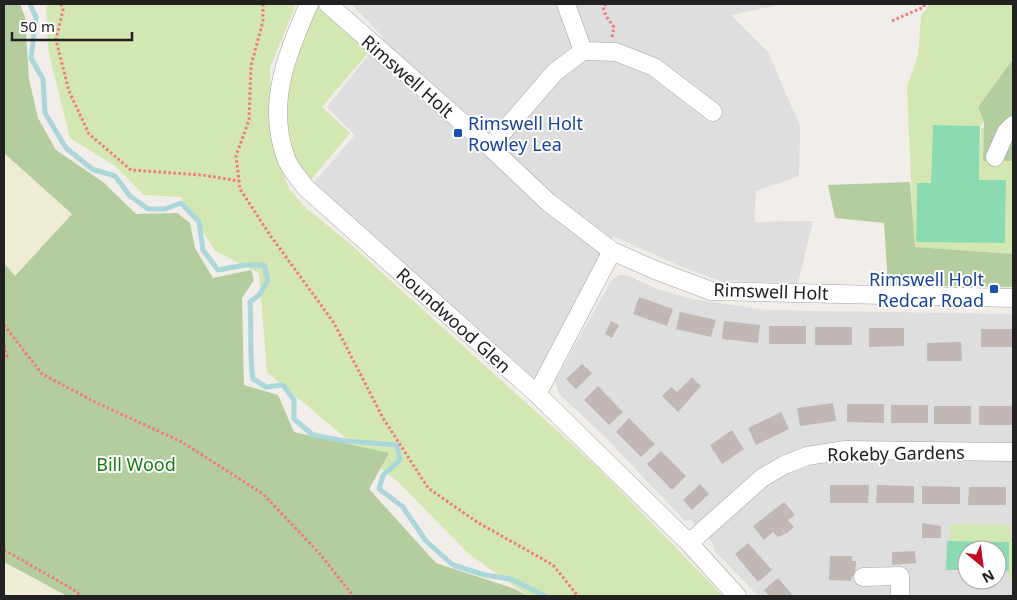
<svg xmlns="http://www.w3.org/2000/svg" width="1017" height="600" font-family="'Noto Sans',sans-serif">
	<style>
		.residential { fill: #dfdede; fill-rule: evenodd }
		.farmland { fill: #eeecd5 }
		.grass { fill: #d3e7b2 }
		.forest { fill: #b3cd9f }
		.pitch { fill: #8bdab1 }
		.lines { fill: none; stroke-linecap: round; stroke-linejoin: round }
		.stream { stroke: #abd7db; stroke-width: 5 }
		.building { fill: #c1b8b5 }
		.minor-casing { stroke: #a2a2a2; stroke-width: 19 }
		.path { stroke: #f2787c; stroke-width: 3; stroke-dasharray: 2.5 2.5; stroke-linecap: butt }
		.minor { stroke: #fff; stroke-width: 18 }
		.transit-dot { fill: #1a4fb4; stroke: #fff; stroke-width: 2 }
		.labels { text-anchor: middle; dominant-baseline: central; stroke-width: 4; stroke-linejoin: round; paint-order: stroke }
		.street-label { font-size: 18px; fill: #212121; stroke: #fff }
		.transit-label { font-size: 18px; fill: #164399; stroke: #fff; text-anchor: start }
		.park-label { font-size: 18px; fill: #187b13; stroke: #fff }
	</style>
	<rect width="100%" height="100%" fill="#f1ede8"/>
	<!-- residential -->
	<path class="residential" d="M351,4H783L731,15L768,52L800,126L799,176L756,191L754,222L813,221L798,283L720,281L680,266L613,236L535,384L311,186L355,135L327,107L383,37Z
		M619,275H626L657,289L697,300L766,310L1013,314V596H758L714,550L713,543L691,520L685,521L604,436L559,394L555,381L611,281ZM967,550H997V580H967Z"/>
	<!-- farmland -->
	<path class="farmland" d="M4,153L72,214L15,276L4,263Z
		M4,562L67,596H4Z"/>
	<!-- grass -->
	<path class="grass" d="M46,4H296L270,68L273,143L289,189L305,207L349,243L597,467L723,596H528L469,554L398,482L267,372L259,273L215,251L181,197L144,195L115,166L70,138L48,49Z
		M309,4H328L374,46L322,107L350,133L305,187L279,122Z
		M930,4H1013V59L978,107L984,122L980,126L933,125L931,183H917L916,241L1005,243L1006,181L979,180L981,128H984L983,161H1013V254L914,247L907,87L918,55L921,16Z
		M950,524L1010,525V536H1013V578H1008L1009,542L950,541Z"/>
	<!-- forest -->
	<path class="forest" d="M4,4H20L25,17L29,79L38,118L56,150L103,182L136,214L177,213L190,223L195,248L213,278L251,270L254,280L242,298L244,385L278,395L294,432L389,453L369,489L436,563L515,589L527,596H67L4,562V263L15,276L72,214L4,153Z
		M1013,59V161H983L984,122L978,107Z
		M910,182L915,247L1013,254V287L888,285L884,223L835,218L828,185Z"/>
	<!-- pitch -->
	<path class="pitch" d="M933,125L980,126L979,180H1006L1005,243L916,242L917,183H931Z
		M947,541L1009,542V571L997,570V550H967V570H946Z"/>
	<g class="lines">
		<!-- stream -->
		<path class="stream" d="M30,4L36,17L31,58L43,79L45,113L66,148L92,169L115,176L130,196L148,209H165L181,203L199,222L203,250L218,270L245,265H264L268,281L259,295L250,302C252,328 249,353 253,379L266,387L283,385L294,400V419L313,435L345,441L397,445L400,460L383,475L379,489L402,506L426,541L453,565L485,575L511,579L545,596"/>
	</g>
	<!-- building -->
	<path class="building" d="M639,297L673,309L667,326L633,314Z
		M680,312L716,320L711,337L676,329Z
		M611,321L619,325L612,338L605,334Z
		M724,321L760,325L758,343L722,339Z
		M769,326H806V344H769Z
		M815,327H852V345H815Z
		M869,328H904V346L869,347Z
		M981,329H1013V347H981Z
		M961,342L962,361H927V343Z
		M582,364L592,373L576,389L566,379Z
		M692,377L701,386L678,412L662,396L671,387L677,392Z
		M598,386L623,412L609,425L584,400Z
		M833,403L836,421L800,426L797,408Z
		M847,404H884V423L847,422Z
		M891,405H928V423H891Z
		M934,406H971V424H934Z
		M979,406H1013V425H979Z
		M781,412L789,429L756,445L748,428Z
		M629,418L655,444L641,457L616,432Z
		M732,430L744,449L722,464L710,445Z
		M661,451L686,476L672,490L647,464Z
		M700,484L709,494L692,510L683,500Z
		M830,485H869L868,503H830Z
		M877,485L914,486V503H876Z
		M922,486L960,487V504H922Z
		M969,487H1006V505H968Z
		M784,502L795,515L788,520L794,527L786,534L780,526L785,534L778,537L773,532L764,540L753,526Z
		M922,523L941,526V538H922Z
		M748,543L772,570L758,582L735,554Z
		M915,551L916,563L892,565V552Z
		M830,556H852V561H856L855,576H852L851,581L829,580Z
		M778,578L790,592L793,596H769L764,590Z"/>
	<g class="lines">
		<!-- minor casing -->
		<g class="minor-casing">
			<path id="minor" d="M309,4C287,53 266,104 286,158C289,168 299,178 305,187L537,394L689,543L737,596
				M328,4L490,147L548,202L612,251L655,270L711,291L1013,298
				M566,4L583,51
				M490,147L555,72L583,51L616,52L654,67L713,112
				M995,157L1006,132L1013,125
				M537,394L612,251
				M689,543L762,478L784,465L807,456L845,450L1013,452
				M863,577L900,576V596"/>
		</g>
		<!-- path -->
		<path class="path" d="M61,4L63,10L56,40L69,91L89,134L131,170L202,175L239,181
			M263,4V21L251,66L249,120L236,156L240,189L270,235L334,323L383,418L428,488L477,522L553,565L578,596
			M606,4L603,7L606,16L614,27L612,37
			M892,21L924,7V4
			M4,325L42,374L97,403L182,442L263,494L321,555L353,596
			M4,345L7,357H4
			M4,550L74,590L81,596"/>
		<!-- minor -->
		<use href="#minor" class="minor"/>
	</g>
	<!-- markers -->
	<g class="transit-dot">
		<rect x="453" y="128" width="10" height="10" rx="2.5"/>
		<rect x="989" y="284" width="10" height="10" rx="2.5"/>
	</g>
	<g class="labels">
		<!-- street labels -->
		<g class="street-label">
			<text transform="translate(408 76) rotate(41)">Rimswell Holt</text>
			<text transform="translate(771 291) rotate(2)">Rimswell Holt</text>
			<text transform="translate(454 320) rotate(42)">Roundwood Glen</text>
			<text transform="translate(896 453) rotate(-1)">Rokeby Gardens</text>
		</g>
		<!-- transit labels -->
		<g class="transit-label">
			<text x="468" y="123">Rimswell Holt<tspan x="468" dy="21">Rowley Lea</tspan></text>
			<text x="984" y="279" text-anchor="end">Rimswell Holt<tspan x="984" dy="21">Redcar Road</tspan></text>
		</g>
		<!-- park labels -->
		<g class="park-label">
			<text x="136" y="464">Bill Wood</text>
		</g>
	</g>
	<!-- border -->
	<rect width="1017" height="600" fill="none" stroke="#212121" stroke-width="10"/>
	<!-- north arrow -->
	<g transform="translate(982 565) rotate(151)"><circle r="24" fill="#ffffff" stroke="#a6a6a6"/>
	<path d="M0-4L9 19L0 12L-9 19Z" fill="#c50c25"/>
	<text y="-8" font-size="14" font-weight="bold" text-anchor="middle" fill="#212121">N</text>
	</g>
	<!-- scale -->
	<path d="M12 32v8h120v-8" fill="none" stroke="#212121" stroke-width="2.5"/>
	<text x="20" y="32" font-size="15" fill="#212121" stroke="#ffffff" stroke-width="4" paint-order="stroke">50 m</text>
</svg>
